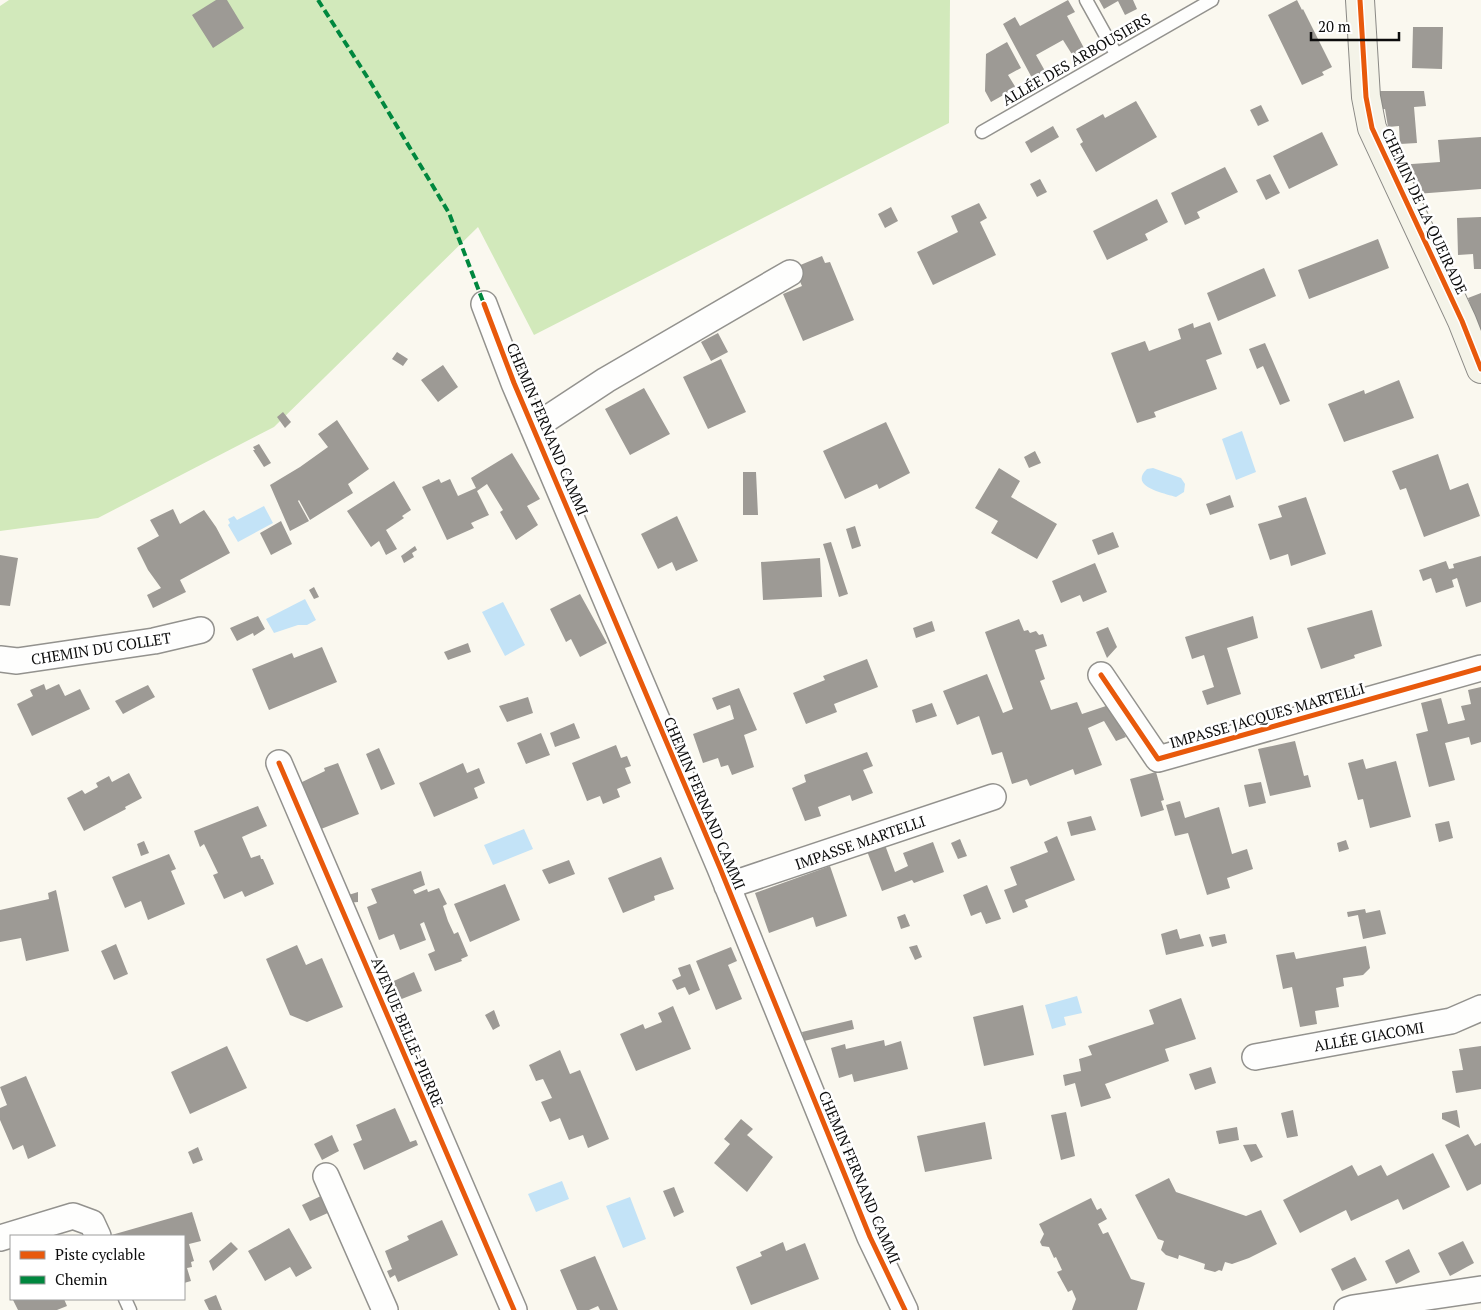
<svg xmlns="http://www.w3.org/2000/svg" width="1481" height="1310" font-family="'PT Serif',serif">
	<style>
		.forest { fill: #d2e9bb }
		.water { fill: #c3e3f7 }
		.building { fill: #9d9a95 }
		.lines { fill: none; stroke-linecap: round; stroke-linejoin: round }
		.lane-casing { stroke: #93928e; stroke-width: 15 }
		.street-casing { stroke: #93928e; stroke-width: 28 }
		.secondary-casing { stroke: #8a8985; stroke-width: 30 }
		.lane { stroke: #fefefd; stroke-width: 12 }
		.street { stroke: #fefefd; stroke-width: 25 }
		.secondary { stroke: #f4f3e8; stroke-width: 28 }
		.quiet { stroke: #00873e; stroke-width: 4; stroke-dasharray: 8 4; stroke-linecap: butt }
		.cycleway-casing { stroke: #fff; stroke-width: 8 }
		.cycleway { stroke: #e8590c; stroke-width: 5 }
		.labels { text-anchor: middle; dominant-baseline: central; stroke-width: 5; stroke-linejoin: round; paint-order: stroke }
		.street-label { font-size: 15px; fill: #0c0c0c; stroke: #fff }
	</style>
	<rect width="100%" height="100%" fill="#faf8ef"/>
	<!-- forest -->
	<path class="forest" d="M9,0H950L949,123L534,335L478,227L274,427L98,518L0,531V6Z"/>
	<!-- water -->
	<path class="water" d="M1242,431L1256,472L1236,480L1222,439Z
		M1153,468L1181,478L1185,484L1184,492L1176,497C1165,493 1128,487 1147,469Z
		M264,506L273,523L238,542L228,525L230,523L228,519L234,516L237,520Z
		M305,599L316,620L307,625H298L274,633L266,619Z
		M503,602L525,645L505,656L482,612Z
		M524,829L533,849L493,865L484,845Z
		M1077,996L1082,1013L1064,1017L1066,1025L1052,1029L1045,1005Z
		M562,1181L569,1199L536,1212L528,1194Z
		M630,1197L646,1239L623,1248L606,1206Z"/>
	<!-- building -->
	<path class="building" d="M216,0H227L244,28L213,48L192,15Z
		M1068,0L1075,12L1067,16L1085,50L1073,56L1063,40L1036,55L1045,71L1032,78L1003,24L1015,17L1020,26Z
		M1099,0H1133L1137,9L1125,15L1118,1L1104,9Z
		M1297,0L1302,10L1303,9L1332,67L1322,72L1324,75L1302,85L1268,15Z
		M1413,27H1443L1442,69L1412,68Z
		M1007,42L1021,68L1008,75L1016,88L991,102L985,91L986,54Z
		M1378,91H1424L1426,106L1414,107L1417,143L1400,144L1399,126L1388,127L1385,109L1379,110Z
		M1136,101L1157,137L1096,172L1080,144L1083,142L1076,129L1103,114L1105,118Z
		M1261,105L1269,121L1258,126L1250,110Z
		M1053,126L1059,137L1031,153L1025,142Z
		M1322,132L1338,165L1289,189L1273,156Z
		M1481,137V189L1416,194L1398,165L1440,162L1438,140Z
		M1225,167L1238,192L1197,212L1200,218L1185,225L1171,193Z
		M1270,174L1280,193L1266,200L1256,180Z
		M1040,179L1047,192L1037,197L1030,184Z
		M1157,199L1168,222L1145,234L1148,240L1107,260L1093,231Z
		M979,203L987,218L980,222L996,255L933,285L917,252L958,232L951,216Z
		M891,207L898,221L885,228L878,214Z
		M1481,217V269H1474L1473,254L1458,255L1457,218Z
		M1378,239L1389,268L1309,299L1298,270Z
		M822,256L825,263L830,262L854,320L803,341L783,294L802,286L797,275L798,266Z
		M1264,268L1276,296L1218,321L1207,293Z
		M1481,293V333L1468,298Z
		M1210,322L1222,354L1206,360L1217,389L1154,412L1156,417L1137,423L1111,353L1145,341L1149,351L1181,339L1178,329L1193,323L1194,328Z
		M718,333L728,352L711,361L701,342Z
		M1265,343L1290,401L1280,405L1263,366L1257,369L1249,349Z
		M397,352L408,359L403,366L392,359Z
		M721,359L746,412L708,429L683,377Z
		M443,365L458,387L438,402L421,380Z
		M1399,380L1414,418L1344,442L1328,404L1364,390L1365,394Z
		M644,388L670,434L630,455L605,409Z
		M283,412L291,422L285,428L277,417Z
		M337,420L369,469L348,484L353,493L310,520L299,500L298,501L309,521L290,531L270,485L300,467L328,447L318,434Z
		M886,422L910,473L879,489L877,484L845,499L823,451Z
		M259,444L271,463L264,467L253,450H255L253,447Z
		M1035,451L1041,463L1029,468L1024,457Z
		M512,453L540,499L527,506L538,525L516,540L500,512L503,510L487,484L477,491L489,515L471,523L474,528L447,540L422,487L439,479L441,483L450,479L458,496L476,488L471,478Z
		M1438,454L1450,490L1468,483L1480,516L1424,537L1406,488L1400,490L1392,471Z
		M999,468L1020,481L1011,497L1057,524L1037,559L991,533L998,521L975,508Z
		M743,472H756L758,515H743Z
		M394,481L411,510L402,516L404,518L386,530L397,549L386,555L379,541L371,547L347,511Z
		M1230,495L1234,507L1210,515L1206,504Z
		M1306,497L1326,554L1291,566L1288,554L1270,560L1258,524L1282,517L1278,506Z
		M173,509L180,524L204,510L216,527L230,553L180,580L186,592L153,608L147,595L161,588L148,570L137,548L159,536L150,520Z
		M677,516L698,561L676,571L672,562L658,569L641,534Z
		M281,521L292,544L271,555L260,533Z
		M855,526L861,546L852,549L846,529Z
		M1113,532L1119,547L1098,555L1092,540Z
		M831,542L848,594L839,597L823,544Z
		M415,546L417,550L412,553L414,557L404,563L401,556Z
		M0,555L18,558L10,606L0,605Z
		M1481,556V602L1466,607L1457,578L1452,580L1454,587L1436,593L1431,578L1423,581L1419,570L1446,561L1449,569L1454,568L1453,564Z
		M820,558L822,597L763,600L761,562Z
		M1095,563L1107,592L1083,602L1080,595L1061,603L1052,581Z
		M314,587L319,597L314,599L309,590Z
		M580,594L607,643L580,657L571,639L566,642L550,609Z
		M1372,610L1382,646L1354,655L1355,658L1321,669L1307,628Z
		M258,616L265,629L254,636L253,633L237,641L230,628Z
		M1253,616L1258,638L1227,648L1241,694L1207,705L1202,691L1214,687L1204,655L1192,659L1185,637Z
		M1019,619L1024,631L1028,630L1030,633L1036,631L1039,635L1043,634L1047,646L1035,650L1045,679L1040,681L1051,710L1077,702L1082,714L1109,705L1126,737L1116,741L1104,721L1088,728L1102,765L1075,775L1073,769L1030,786L1027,779L1012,784L1002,752L992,755L979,716L957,725L943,691L987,674L1003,713L1013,709L985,632Z
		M932,621L935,631L916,638L913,628Z
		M1108,627L1117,647L1107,658L1096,632Z
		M468,643L471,652L448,660L444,652Z
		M322,647L337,682L269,710L252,669L292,653L294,658Z
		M867,659L878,687L834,704L837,712L806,724L793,693L825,680L823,676Z
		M44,684L46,690L59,684L65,696L80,689L90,709L32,736L17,704L33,696L30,690Z
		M148,685L155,697L123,714L115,701Z
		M1481,687V742L1471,745L1469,737L1445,743L1455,780L1429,787L1416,734L1428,731L1421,703L1441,698L1448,724L1465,720L1461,706L1471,704L1468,690Z
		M739,688L757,730L744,735L754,767L732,775L728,765L721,767L718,758L703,763L693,734L734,719L730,705L717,710L712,698Z
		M528,697L533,713L507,722L499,706Z
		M932,703L937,716L916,723L912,710Z
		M574,723L580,738L555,747L550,733Z
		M541,733L550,755L526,764L517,743Z
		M1295,741L1304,776L1308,775L1311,787L1270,796L1258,749Z
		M616,745L621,758L627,756L631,766L625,768L631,783L617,789L620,797L603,804L600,796L587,801L572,763Z
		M379,748L395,784L381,790L366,754Z
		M867,752L873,766L863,770L873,793L852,801L850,795L818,807L821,816L805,821L792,788L806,782L804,775Z
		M1363,759L1366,769L1396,761L1411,817L1370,828L1363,799L1358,800L1348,763Z
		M338,763L359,814L316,831L300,783L325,771L324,768Z
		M463,763L467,773L479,768L485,783L474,788L478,798L434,817L419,783Z
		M1156,772L1164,800L1161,801L1164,810L1141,817L1130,779Z
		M129,773L142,798L125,807L126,809L84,831L67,798L82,790L85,794L98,787L96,783L109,776L112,782Z
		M1261,782L1266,803L1249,807L1244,785Z
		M1180,801L1185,818L1219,807L1232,854L1247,849L1253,869L1227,878L1230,888L1207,895L1188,833L1175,836L1166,805Z
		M258,806L267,826L242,837L251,858L260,855L261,859H263L274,884L245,897L242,891L224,899L213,875L218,873L204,844L200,847L194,831Z
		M1091,816L1096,830L1071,836L1067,822Z
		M1449,821L1453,838L1439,842L1435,824Z
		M1057,836L1075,880L1025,900L1028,907L1013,913L1004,890L1017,885L1010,867L1048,852L1044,842Z
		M960,839L967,856L958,859L951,843Z
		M1346,840L1349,849L1339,852L1337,843Z
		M144,841L149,853L141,856L137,844Z
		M933,842L944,872L914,883L912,880L882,891L867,851L885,845L895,872L908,866L903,853Z
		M169,854L176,869L171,871L185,904L148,920L141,901L125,908L112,877Z
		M661,857L674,889L654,896L655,900L623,913L608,878Z
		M569,860L575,874L549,884L542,870Z
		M830,866L847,916L816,927L813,917L769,933L755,893Z
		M421,871L425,885L413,890L415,894L427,889L428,892L439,888L447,904L443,906L448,921L454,934L458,932L468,956L461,959L462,961L435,971L428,954L435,951L424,922L420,924L426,940L400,950L394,934L379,940L367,907L377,903L371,889Z
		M505,884L520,920L470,942L454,904Z
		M987,885L1001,919L986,924L981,912L971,916L963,895Z
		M56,890L69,951L26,961L21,938L0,942V910L49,899L48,893Z
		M358,892V902L345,903L342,897Z
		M1365,909L1366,913L1380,910L1386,934L1363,939L1358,915L1348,917L1347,912Z
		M905,914L910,926L901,929L897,917Z
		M1177,929L1180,939L1200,934L1204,946L1166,955L1161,934Z
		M1225,934L1227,943L1212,947L1209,937Z
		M116,944L128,974L114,980L101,951Z
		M297,945L306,965L322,958L343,1007L307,1022L290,1015L266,959Z
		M917,945L922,957L915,960L909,947Z
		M1366,946L1370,968L1363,975L1343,978L1344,986L1336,988L1339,1007L1315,1011L1317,1024L1300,1027L1292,987L1283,989L1276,955L1294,952L1296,959Z
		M731,947L737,961L728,965L742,999L716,1010L696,961Z
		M690,964L700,990L689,995L685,987L677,990L672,980L681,976L678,968Z
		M414,972L422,991L394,1002L387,984Z
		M1181,998L1196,1039L1165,1049L1169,1061L1105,1084L1111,1098L1081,1107L1075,1083L1065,1086L1063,1075L1081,1071L1079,1059L1092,1055L1088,1046L1154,1024L1149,1010Z
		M1023,1005L1034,1055L984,1066L973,1017Z
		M673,1006L691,1049L636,1071L620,1034L643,1024L645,1029L662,1022L658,1013Z
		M494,1010L500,1026L493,1030L485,1015Z
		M852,1020L854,1029L804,1041L802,1032Z
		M884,1040L885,1046L901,1041L908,1069L854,1082L852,1074L839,1078L831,1048L845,1044L846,1049Z
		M227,1046L247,1088L190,1114L171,1072Z
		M1481,1046V1089L1456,1093L1452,1071L1463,1070L1459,1049Z
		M560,1050L570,1074L580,1070L609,1139L588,1148L583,1135L569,1140L560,1118L550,1122L541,1102L552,1098L543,1079L536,1081L529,1065Z
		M1211,1067L1216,1083L1195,1090L1189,1074Z
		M26,1076L56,1146L28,1159L23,1145L13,1150L0,1120V1108L7,1105L0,1087Z
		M395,1108L410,1142L416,1140L418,1145L364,1170L353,1144L362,1140L356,1125Z
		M1293,1110L1298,1136L1287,1138L1281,1113Z
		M1457,1110L1460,1128L1442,1119V1113Z
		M1066,1112L1075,1156L1061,1160L1051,1115Z
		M741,1119L753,1129L747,1135L773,1157L747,1192L714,1163L730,1144L724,1139Z
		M985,1122L992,1159L925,1172L917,1136Z
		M1237,1127L1239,1140L1219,1144L1216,1131Z
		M1468,1134L1475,1146L1481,1143V1184L1467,1191L1445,1145Z
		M332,1135L339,1151L322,1160L314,1144Z
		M1256,1144L1263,1157L1251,1162L1243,1145Z
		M198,1147L203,1160L193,1164L188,1152Z
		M1433,1153L1450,1187L1403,1210L1398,1199L1351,1221L1346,1210L1300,1233L1283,1200L1352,1165L1358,1176L1381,1165L1387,1176Z
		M1169,1178L1176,1192L1246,1216L1261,1210L1277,1244L1249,1258L1232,1264L1225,1262L1222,1271L1219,1270L1215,1272L1204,1269L1205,1264L1179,1255L1178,1259L1166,1255L1161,1250L1164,1241L1158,1239L1135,1195Z
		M674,1187L684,1212L674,1217L663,1191Z
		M323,1195L330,1212L310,1221L302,1205Z
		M1091,1198L1097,1210L1101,1208L1107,1219L1098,1224L1103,1234L1108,1232L1131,1279L1145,1283L1137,1310H1072L1076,1299L1072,1290L1068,1292L1057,1272L1062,1270L1056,1257L1054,1258L1049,1247L1042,1246L1040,1242L1044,1234L1039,1224Z
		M192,1212L201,1241L189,1244L194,1261L191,1262L192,1267L187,1268L191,1281L184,1283V1236H108Z
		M442,1220L458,1255L398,1282L395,1275L390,1278L387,1271L392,1269L385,1251L409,1240L407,1236Z
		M289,1228L312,1268L296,1277L290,1267L265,1281L248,1251Z
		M1463,1241L1474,1263L1450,1276L1438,1253Z
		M231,1242L238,1249L213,1271L209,1261Z
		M783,1242L786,1251L805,1243L819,1279L751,1305L736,1267L762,1256L760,1252Z
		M1409,1249L1420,1272L1396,1284L1385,1261Z
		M595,1256L618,1310H600L598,1306L589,1310H577L560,1270Z
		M1355,1257L1367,1280L1342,1291L1331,1269Z
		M216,1295L222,1310H209L204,1300Z
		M15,1299H64L67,1306L57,1310H18L13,1300Z"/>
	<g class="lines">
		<!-- lane casing -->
		<g class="lane-casing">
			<path id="lane" d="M1086,0L1116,54
				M982,132L1212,0
				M125,1299L130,1310"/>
		</g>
		<!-- street casing -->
		<g class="street-casing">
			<path id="street" d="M484,304L514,383L720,868L870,1237L905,1310
				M533,428L606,380L790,273
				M0,659L17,661L154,641L201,630
				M1101,675L1158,759L1481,668
				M279,763L514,1310
				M727,886L993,797
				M1255,1057L1451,1021L1481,1008
				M326,1176L385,1310
				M0,1238L73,1216L92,1223L98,1236
				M1347,1310L1353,1308L1481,1289"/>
		</g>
		<!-- secondary casing -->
		<g class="secondary-casing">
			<path id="secondary" d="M1360,0L1366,97L1372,128L1462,321L1481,369"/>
		</g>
		<!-- lane -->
		<use href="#lane" class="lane"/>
		<!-- street -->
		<use href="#street" class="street"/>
		<!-- secondary -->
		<use href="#secondary" class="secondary"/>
		<!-- quiet -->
		<path class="quiet" d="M318,0L371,83L449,213L484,304"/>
		<!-- cycleway casing -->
		<g class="cycleway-casing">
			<path id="cycleway" d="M1360,0L1366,97L1372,128L1462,321L1481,369
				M484,304L514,383L720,868L870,1237L905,1310
				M1101,675L1158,759L1481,668
				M279,763L514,1310"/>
		</g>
		<!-- cycleway -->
		<use href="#cycleway" class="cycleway"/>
	</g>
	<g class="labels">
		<!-- street labels -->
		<g class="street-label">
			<text transform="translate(1076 59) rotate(-30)">ALLÉE DES ARBOUSIERS</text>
			<text transform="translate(1425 211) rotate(65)">CHEMIN DE LA QUEIRADE</text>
			<text transform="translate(548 429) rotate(67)">CHEMIN FERNAND CAMMI</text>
			<text transform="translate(101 648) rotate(-9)">CHEMIN DU COLLET</text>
			<text transform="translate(1267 715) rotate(-16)">IMPASSE JACQUES MARTELLI</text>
			<text transform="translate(705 803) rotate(67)">CHEMIN FERNAND CAMMI</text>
			<text transform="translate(860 842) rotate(-19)">IMPASSE MARTELLI</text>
			<text transform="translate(408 1032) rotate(67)">AVENUE BELLE-PIERRE</text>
			<text transform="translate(1369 1036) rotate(-10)">ALLÉE GIACOMI</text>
			<text transform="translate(860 1177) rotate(67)">CHEMIN FERNAND CAMMI</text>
		</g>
	</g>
	<!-- legend -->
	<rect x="10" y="1235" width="175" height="65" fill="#ffffff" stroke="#9e9e9e"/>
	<rect x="20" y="1251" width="25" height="8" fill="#e8590c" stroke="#9e9e9e"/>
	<text x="55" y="1260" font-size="15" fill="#0c0c0c">Piste cyclable</text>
	<rect x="20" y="1276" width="25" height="8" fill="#00873e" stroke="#9e9e9e"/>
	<text x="55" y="1285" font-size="15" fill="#0c0c0c">Chemin</text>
	<!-- scale -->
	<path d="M1311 32v8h88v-8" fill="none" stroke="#0c0c0c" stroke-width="2.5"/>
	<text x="1318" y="32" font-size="15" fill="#0c0c0c" stroke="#ffffff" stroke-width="4" paint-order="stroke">20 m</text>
</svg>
